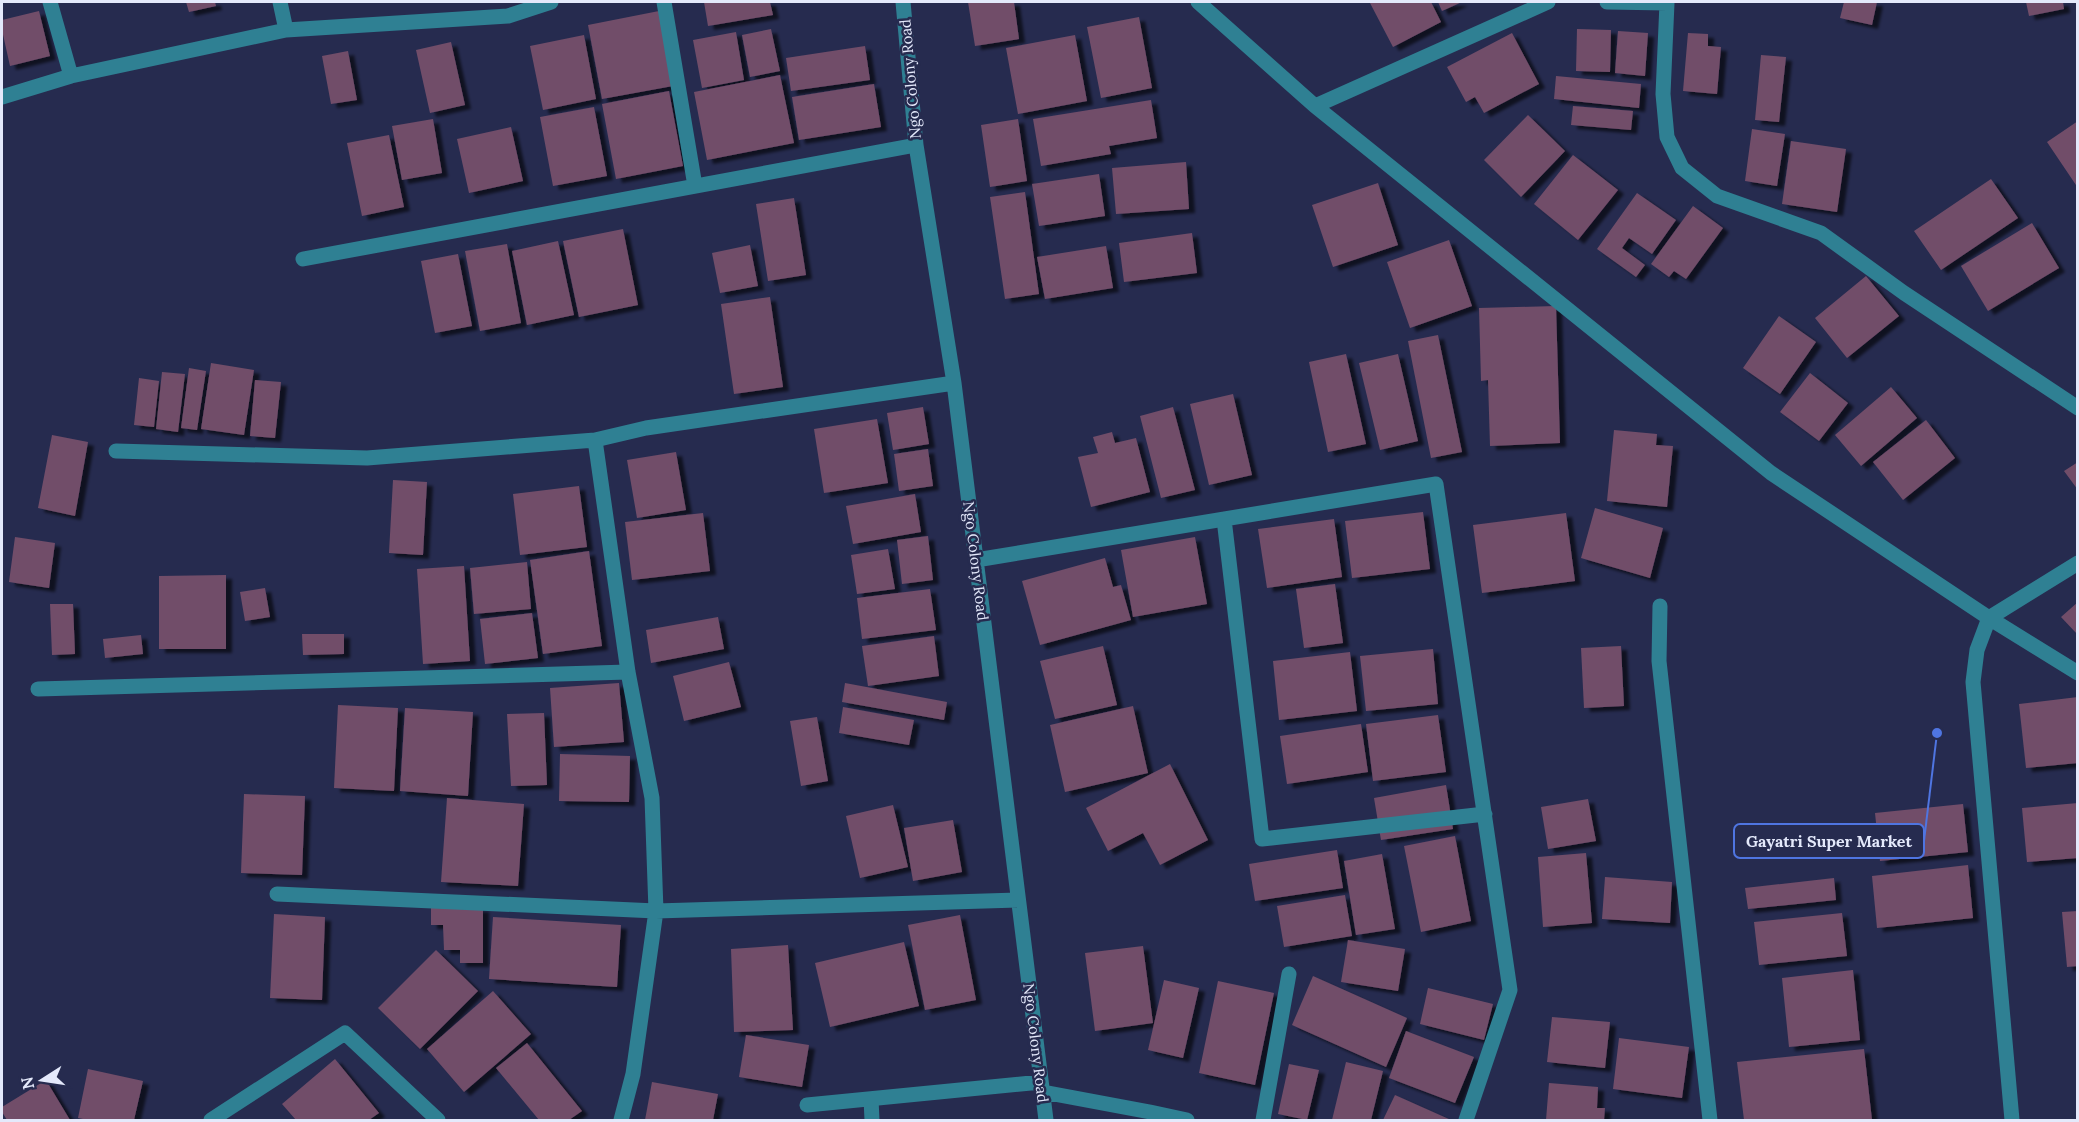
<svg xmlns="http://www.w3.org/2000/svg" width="2079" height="1122" font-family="Lora,serif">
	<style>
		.building { fill: #714d69; filter: url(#shadow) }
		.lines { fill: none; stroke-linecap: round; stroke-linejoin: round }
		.minor { stroke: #2f8093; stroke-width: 15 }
		.labels { text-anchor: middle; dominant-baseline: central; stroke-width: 5; stroke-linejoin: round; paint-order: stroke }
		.street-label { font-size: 15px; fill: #e4e9fb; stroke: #262b4f }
		.leader { fill: none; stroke: #4f75e1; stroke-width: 2 }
		.callout-dot { fill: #4f75e1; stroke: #262b4f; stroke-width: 2 }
		.callout { fill: #262b4f; stroke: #4f75e1; stroke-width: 2 }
		.callout-label { font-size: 16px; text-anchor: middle; font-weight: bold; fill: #e4e9fb }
	</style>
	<defs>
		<filter id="shadow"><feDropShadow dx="6" dy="4" stdDeviation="1.5" flood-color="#0009"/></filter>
	</defs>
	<rect width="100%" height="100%" fill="#262b4f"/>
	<!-- building -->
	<path class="building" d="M186,2H215L216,6L189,12Z
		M704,2H770L773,15L708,26Z
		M968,2H1014L1019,39L975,46Z
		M1373,2H1431L1441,22L1393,47L1370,3Z
		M1438,2H1462L1442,11Z
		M1844,2H1877L1872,25L1840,18Z
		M2026,2H2063L2064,9L2029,16Z
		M39,11L50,56L10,66L2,30V20Z
		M659,11L673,86L602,99L588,25Z
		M1139,17L1152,88L1101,98L1087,27Z
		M771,29L780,71L750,77L742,35Z
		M1577,29L1611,30L1610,72L1576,71Z
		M1618,31L1648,33L1645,76L1615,73Z
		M736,32L744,80L702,88L693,40Z
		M1512,33L1539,84L1484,113L1475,97L1466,102L1447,67Z
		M1688,33L1708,34V46L1721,47L1717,94L1683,91Z
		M584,35L596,99L543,110L530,46Z
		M1075,35L1087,101L1018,114L1006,48Z
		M451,42L465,105L430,113L416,50Z
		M865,46L870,80L791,91L786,58Z
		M348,51L357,100L331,104L322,56Z
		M1761,55L1786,57L1779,122L1755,120Z
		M780,75L794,143L707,160L694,92Z
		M1556,76L1641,84L1639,108L1554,99Z
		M874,84L881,127L799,140L792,97Z
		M669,91L683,166L616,179L602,104Z
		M1151,100L1157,138L1109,146L1111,154L1041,166L1033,119Z
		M1573,106L1633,111L1631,130L1571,125Z
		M594,107L607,176L553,186L540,117Z
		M1528,115L1565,151L1521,197L1484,160Z
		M433,119L442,173L402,180L392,126Z
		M1018,119L1027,181L990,187L981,125Z
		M2078,121V188L2047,142Z
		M511,127L523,181L469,193L457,139Z
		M1752,129L1785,134L1777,186L1745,181Z
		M389,135L404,207L362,216L347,143Z
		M1791,141L1846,149L1837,212L1782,204Z
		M1573,155L1618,190L1578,240L1534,204Z
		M1186,162L1189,209L1116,214L1112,168Z
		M1099,174L1105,216L1039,226L1032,184Z
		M1991,179L2018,218L1941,270L1914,231Z
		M1378,183L1398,245L1333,267L1312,205Z
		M1025,192L1039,294L1005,299L990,197Z
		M1637,193L1676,220L1652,254L1629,238L1622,248L1645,265L1636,277L1597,249Z
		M794,198L806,275L768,281L756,204Z
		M1693,206L1723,228L1686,279L1674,271L1669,277L1651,264Z
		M2032,223L2059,268L1988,311L1961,266Z
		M623,229L638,305L579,317L563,241Z
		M1192,233L1197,273L1124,282L1119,243Z
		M1449,240L1472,306L1410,328L1387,262Z
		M558,241L574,315L527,325L512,251Z
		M507,244L521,323L480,331L465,251Z
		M750,245L758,286L720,293L712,253Z
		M1106,246L1113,288L1045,299L1037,257Z
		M458,254L472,326L435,333L421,261Z
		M1866,276L1899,316L1847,358L1815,318Z
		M770,297L783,387L734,394L721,304Z
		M1556,306L1560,443L1490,446L1488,380L1481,381L1479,308Z
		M1779,316L1816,342L1780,394L1743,368Z
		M1438,335L1462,452L1431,458L1408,341Z
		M1346,354L1366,444L1328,452L1309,362Z
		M1398,354L1418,441L1380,450L1359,363Z
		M211,363L254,370L244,435L201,429Z
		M189,368L206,371L197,430L181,428Z
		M162,372L185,374L178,432L156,429Z
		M1810,373L1848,403L1819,441L1780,412Z
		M139,378L159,381L154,427L134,425Z
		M255,380L281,382L275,438L250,436Z
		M1891,387L1917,418L1861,466L1835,435Z
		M1233,394L1252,475L1209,485L1190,404Z
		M923,407L929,444L893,450L887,413Z
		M1173,407L1195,490L1161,498L1140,416Z
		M877,419L888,483L824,493L814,429Z
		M1926,420L1955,458L1903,500L1873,462Z
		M1614,430L1657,434L1656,445L1673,446L1667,507L1607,501Z
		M1112,432L1115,443L1136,438L1150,492L1091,507L1078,457L1098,453L1093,437Z
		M52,435L88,442L75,516L38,508Z
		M928,449L933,486L899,491L894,454Z
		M676,452L686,510L637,518L627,460Z
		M2078,462V490L2064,471Z
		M393,480L427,482L423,555L389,553Z
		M579,486L587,547L520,555L513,494Z
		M915,494L921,532L853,544L846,506Z
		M1595,508L1663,528L1650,578L1581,558Z
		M1423,512L1430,569L1352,578L1345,521Z
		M703,513L710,571L632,580L625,522Z
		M1566,513L1575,581L1482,593L1473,525Z
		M1334,519L1342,577L1267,588L1258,529Z
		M928,536L933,580L902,584L897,540Z
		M15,537L55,543L49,588L9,582Z
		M1195,537L1207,604L1133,617L1121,550Z
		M888,549L895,589L857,594L851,555Z
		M589,551L602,646L543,654L530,560Z
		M1105,558L1113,587L1121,585L1131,620L1040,645L1022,581Z
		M527,562L531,609L474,614L470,568Z
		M464,566L470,661L423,664L417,569Z
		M226,575V649H159V576Z
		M1335,584L1343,643L1304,648L1296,589Z
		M265,588L270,617L245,621L240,592Z
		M930,589L936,630L862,639L857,598Z
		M2078,602V635L2061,617Z
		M50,604H73L75,654L52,655Z
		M532,613L538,658L485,664L480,619Z
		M718,617L724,649L651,663L646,630Z
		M302,634H344V654L303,655Z
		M141,635L143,654L105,658L103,639Z
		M934,636L939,676L868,686L862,646Z
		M1103,646L1117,705L1055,719L1040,661Z
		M1621,646L1624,706L1584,708L1581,648Z
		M1433,649L1438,704L1366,711L1360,656Z
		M1350,652L1357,711L1279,720L1273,661Z
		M729,662L741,707L684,721L673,676Z
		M619,683L624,742L554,747L550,688Z
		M845,683L947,702L944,720L842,702Z
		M2078,697V763L2026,768L2019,704Z
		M338,705L398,708L394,791L334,788Z
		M1133,706L1148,773L1065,792L1050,725Z
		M843,707L914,720L909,745L839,733Z
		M405,708L473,712L468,796L400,791Z
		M544,713L547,785L511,786L507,714Z
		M1438,715L1446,772L1373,781L1366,724Z
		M817,717L828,781L801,786L790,721Z
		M1361,724L1368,772L1287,784L1280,736Z
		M560,754L630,756L629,802L559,801Z
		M1170,764L1208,840L1160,865L1143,833L1108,851L1086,808Z
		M1446,785L1453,829L1381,840L1374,798Z
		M244,794L305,796L302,875L241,873Z
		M447,798L524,804L518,886L441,882Z
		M1588,799L1596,841L1548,849L1541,807Z
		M2078,803V858L2027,862L2022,808Z
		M1963,804L1968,852L1880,861L1875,813Z
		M893,805L908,867L860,878L846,816Z
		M953,820L962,872L913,881L904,828Z
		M1455,836L1471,921L1421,932L1404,846Z
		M1337,850L1343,888L1255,901L1249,864Z
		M1586,853L1592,923L1543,927L1538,857Z
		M1382,854L1395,929L1356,935L1344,861Z
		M1968,865L1973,918L1877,928L1872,876Z
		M1605,877L1672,882L1670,923L1602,919Z
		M1834,878L1836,900L1748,909L1745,888Z
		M1345,895L1352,936L1284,947L1277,906Z
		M431,908H483V963H460V950H444L443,925H431Z
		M2078,911V966L2067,967L2062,912Z
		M1842,913L1847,956L1759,965L1754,922Z
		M274,914L325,917L322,1000L270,998Z
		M960,915L976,1000L925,1010L908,925Z
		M493,917L621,925L617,987L489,979Z
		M1348,940L1405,949L1398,991L1341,982Z
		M904,942L919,1006L830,1027L815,963Z
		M788,945L793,1030L734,1032L731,949Z
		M1143,946L1153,1023L1095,1031L1085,953Z
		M436,950L478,991L420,1049L378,1008Z
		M1853,970L1860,1040L1789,1047L1782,978Z
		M1313,976L1407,1018L1386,1067L1292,1025Z
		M1164,980L1199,988L1183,1058L1148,1050Z
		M1218,981L1274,993L1255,1085L1199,1073Z
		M1428,988L1493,1004L1484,1040L1420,1024Z
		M493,991L531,1034L464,1092L427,1049Z
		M1552,1017L1610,1022L1605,1068L1547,1062Z
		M1406,1031L1474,1057L1455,1103L1389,1078Z
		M746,1035L809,1045L802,1087L739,1077Z
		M1619,1038L1689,1047L1682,1098L1613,1089Z
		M527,1043L582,1111L569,1120H539L496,1068Z
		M1864,1049L1872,1120H1744L1737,1062Z
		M335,1059L379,1113L369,1120H296L282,1104Z
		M1346,1062L1383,1071L1371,1120H1332Z
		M1289,1064L1319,1070L1307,1120L1278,1114Z
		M88,1069L143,1081L134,1120H88L78,1118Z
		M46,1080L70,1120H7L2,1112V1107Z
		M652,1082L718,1094L713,1120H645Z
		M1549,1083L1598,1087L1597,1108H1605L1604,1120H1546Z
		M1395,1095L1451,1120H1383Z"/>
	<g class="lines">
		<!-- minor -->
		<path class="minor" d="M50,2L71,76
			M280,2L286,30
			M664,2L695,186
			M903,2L916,145L954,383L1046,1120
			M1198,2L1315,106L1771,473L1989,618L2078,673
			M1607,2L1667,3L1663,94L1667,137L1682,168L1717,196L1821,233L1904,293L2078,408
			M2,97L71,76L286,30L508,16L551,2
			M1315,106L1548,2
			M303,259L916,145
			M116,451L367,458L595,440
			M1224,519L1262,839L1485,814
			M976,560L1436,484L1510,990L1466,1120
			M1660,606L1659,661L1710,1120
			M38,689L628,672
			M277,894L656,911L1018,900
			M1043,1092L1150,1112L1187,1120
			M871,1099L872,1120
			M807,1105L1041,1082
			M211,1120L345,1033L438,1120
			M621,1120L633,1074L656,911L652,798L628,672L595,440L646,428L954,383
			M1263,1120L1289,974
			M2012,1120L1973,682L1977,650L1989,618L2078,563"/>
	</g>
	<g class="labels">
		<!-- street labels -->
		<g class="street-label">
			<text transform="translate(910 79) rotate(-95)">Ngo Colony Road</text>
			<text transform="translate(976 561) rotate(83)">Ngo Colony Road</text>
			<text transform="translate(1036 1043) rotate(83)">Ngo Colony Road</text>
		</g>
	</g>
	<!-- callouts -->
	<path class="leader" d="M1937 733L1924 841"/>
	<circle class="callout-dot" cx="1937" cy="733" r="6"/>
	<rect class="callout" x="1734" y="824" width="190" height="34" rx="6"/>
	<g class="callout-label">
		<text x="1829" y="847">Gayatri Super Market</text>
	</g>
	<!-- border -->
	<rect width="2079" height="1122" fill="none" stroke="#e4e9fb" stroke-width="6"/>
	<!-- north arrow -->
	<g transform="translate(42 1080) rotate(258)" stroke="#262b4f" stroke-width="4.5" paint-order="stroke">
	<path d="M0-4.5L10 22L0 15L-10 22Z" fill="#e4e9fb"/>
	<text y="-9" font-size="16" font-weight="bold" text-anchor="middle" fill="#e4e9fb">N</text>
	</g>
</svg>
